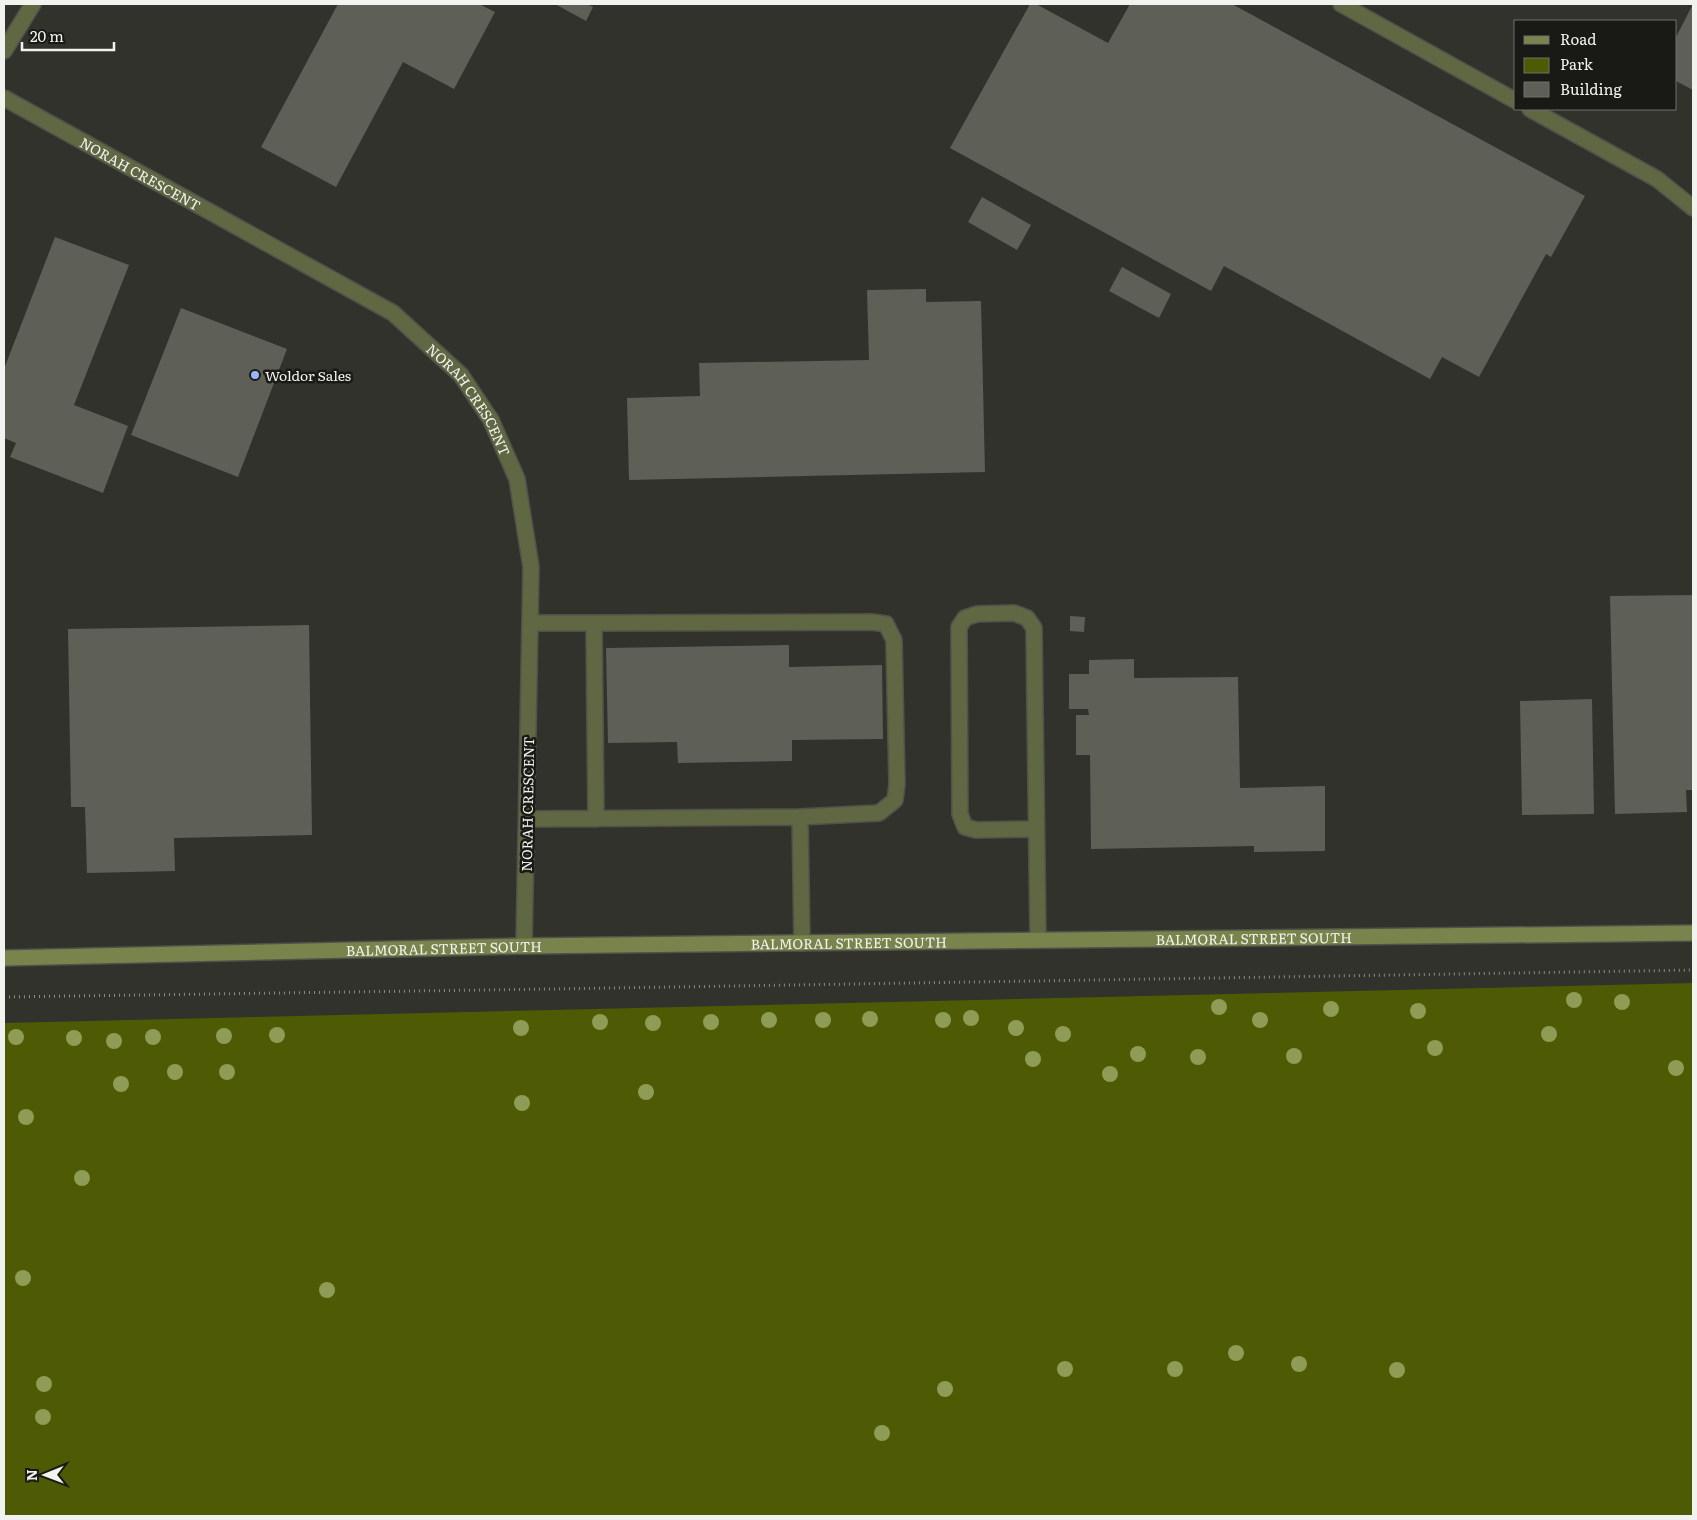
<svg xmlns="http://www.w3.org/2000/svg" width="1697" height="1520" font-family="Literata,serif">
	<style>
		.green { fill: #4e5b04 }
		.building { fill: #5e6058 }
		.lines { fill: none; stroke-linecap: round; stroke-linejoin: round }
		.lane-casing { stroke: #4f514a; stroke-width: 18 }
		.street-casing { stroke: #4f514a; stroke-width: 18 }
		.secondary-casing { stroke: #4f514a; stroke-width: 18 }
		.path { stroke: #8a8c86; stroke-width: 3; stroke-dasharray: 1 4; stroke-linecap: butt }
		.lane { stroke: #5f6743; stroke-width: 15 }
		.street { stroke: #5f6743; stroke-width: 15 }
		.secondary { stroke: #78844b; stroke-width: 15 }
		.tree { fill: #8e9c56 }
		.poi-dot { fill: #9bb5fd; stroke: #191916; stroke-width: 2 }
		.labels { text-anchor: middle; dominant-baseline: central; stroke-width: 5; stroke-linejoin: round; paint-order: stroke }
		.street-label { font-size: 14px; fill: #f1f3ee; stroke: #191916 }
		.poi-label { font-size: 14px; fill: #f1f3ee; stroke: #191916; text-anchor: start }
	</style>
	<rect width="100%" height="100%" fill="#30322b"/>
	<!-- green -->
	<path class="green" d="M1693,983V1516H4V1023Z"/>
	<!-- building -->
	<path class="building" d="M338,4H479L495,12L454,89L403,62L336,187L261,147Z
		M555,4H587L593,7L586,21Z
		M1030,4H1036L1108,43L1130,4H1232L1585,196L1551,257L1546,254L1479,377L1442,357L1430,379L1224,266L1211,291L950,148Z
		M1693,4V90L1676,81V37Z
		M982,197L1031,225L1017,250L968,222Z
		M55,237L129,265L74,405L128,426L103,493L10,457L16,443L4,438V369Z
		M1122,267L1171,294L1159,318L1109,291Z
		M926,289V302L981,301L985,472L629,480L627,398L700,396L699,363L869,360L867,290Z
		M181,308L287,349L238,477L131,435Z
		M1693,595V790H1686L1687,812L1615,814L1610,596Z
		M1070,616L1085,617L1084,632L1070,631Z
		M309,625L312,835L174,838L175,871L87,873L85,807H71L68,629Z
		M789,645V667L882,665L883,739L792,740V761L678,763L677,742L608,743L606,648Z
		M1134,659V678L1238,677L1240,788L1325,786V851L1254,852V846L1091,849L1090,755H1076V715H1089L1088,709H1069V674H1089V660Z
		M1592,699L1594,814L1522,815L1520,701Z"/>
	<g class="lines">
		<!-- lane casing -->
		<g class="lane-casing">
			<path id="lane" d="M530,623H594L596,819
				M594,623L872,622L886,624L894,640L897,784L895,800L879,813L800,817
				M527,819L800,817L802,943
				M1036,829L976,830L965,827L960,814L959,627L965,618L977,614L1014,613L1027,618L1034,628L1038,940"/>
		</g>
		<!-- street casing -->
		<g class="street-casing">
			<g id="street">
				<path d="M1341,4L1516,101"/>
				<path d="M4,51L33,4"/>
				<path id="s1" d="M4,98L393,313L461,375L491,420L517,479L531,567L524,946"/>
				<path d="M1530,109L1657,179L1693,208"/>
			</g>
		</g>
		<!-- secondary casing -->
		<g class="secondary-casing">
			<g id="secondary">
				<path id="s2" d="M4,958L524,946L1693,933"/>
			</g>
		</g>
		<!-- path -->
		<path class="path" d="M4,997L552,989L1693,970"/>
		<!-- lane -->
		<use href="#lane" class="lane"/>
		<!-- street -->
		<use href="#street" class="street"/>
		<!-- secondary -->
		<use href="#secondary" class="secondary"/>
	</g>
	<!-- trees -->
	<g class="tree">
		<circle cx="1574" cy="1000" r="8"/>
		<circle cx="1622" cy="1002" r="8"/>
		<circle cx="1219" cy="1007" r="8"/>
		<circle cx="1331" cy="1009" r="8"/>
		<circle cx="1418" cy="1011" r="8"/>
		<circle cx="971" cy="1018" r="8"/>
		<circle cx="870" cy="1019" r="8"/>
		<circle cx="769" cy="1020" r="8"/>
		<circle cx="823" cy="1020" r="8"/>
		<circle cx="943" cy="1020" r="8"/>
		<circle cx="1260" cy="1020" r="8"/>
		<circle cx="600" cy="1022" r="8"/>
		<circle cx="711" cy="1022" r="8"/>
		<circle cx="653" cy="1023" r="8"/>
		<circle cx="521" cy="1028" r="8"/>
		<circle cx="1016" cy="1028" r="8"/>
		<circle cx="1063" cy="1034" r="8"/>
		<circle cx="1549" cy="1034" r="8"/>
		<circle cx="277" cy="1035" r="8"/>
		<circle cx="224" cy="1036" r="8"/>
		<circle cx="16" cy="1037" r="8"/>
		<circle cx="153" cy="1037" r="8"/>
		<circle cx="74" cy="1038" r="8"/>
		<circle cx="114" cy="1041" r="8"/>
		<circle cx="1435" cy="1048" r="8"/>
		<circle cx="1138" cy="1054" r="8"/>
		<circle cx="1294" cy="1056" r="8"/>
		<circle cx="1198" cy="1057" r="8"/>
		<circle cx="1033" cy="1059" r="8"/>
		<circle cx="1676" cy="1068" r="8"/>
		<circle cx="175" cy="1072" r="8"/>
		<circle cx="227" cy="1072" r="8"/>
		<circle cx="1110" cy="1074" r="8"/>
		<circle cx="121" cy="1084" r="8"/>
		<circle cx="646" cy="1092" r="8"/>
		<circle cx="522" cy="1103" r="8"/>
		<circle cx="26" cy="1117" r="8"/>
		<circle cx="82" cy="1178" r="8"/>
		<circle cx="23" cy="1278" r="8"/>
		<circle cx="327" cy="1290" r="8"/>
		<circle cx="1236" cy="1353" r="8"/>
		<circle cx="1299" cy="1364" r="8"/>
		<circle cx="1065" cy="1369" r="8"/>
		<circle cx="1175" cy="1369" r="8"/>
		<circle cx="1397" cy="1370" r="8"/>
		<circle cx="44" cy="1384" r="8"/>
		<circle cx="945" cy="1389" r="8"/>
		<circle cx="43" cy="1417" r="8"/>
		<circle cx="882" cy="1433" r="8"/>
	</g>
	<!-- markers -->
	<circle class="poi-dot" cx="255" cy="375" r="5"/>
	<g class="labels">
		<!-- street labels -->
		<g class="street-label">
			<text stroke="none"><textPath href="#s1" startOffset="156">NORAH CRESCENT</textPath></text>
			<text stroke="none"><textPath href="#s1" startOffset="561">NORAH CRESCENT</textPath></text>
			<text transform="translate(527 804) rotate(-89)">NORAH CRESCENT</text>
			<text stroke="none"><textPath href="#s2" startOffset="1250">BALMORAL STREET SOUTH</textPath></text>
			<text stroke="none"><textPath href="#s2" startOffset="845">BALMORAL STREET SOUTH</textPath></text>
			<text stroke="none"><textPath href="#s2" startOffset="440">BALMORAL STREET SOUTH</textPath></text>
		</g>
		<!-- poi labels -->
		<g class="poi-label">
			<text x="265" y="375">Woldor Sales</text>
		</g>
	</g>
	<!-- border -->
	<rect width="1697" height="1520" fill="none" stroke="#f1f3ee" stroke-width="10"/>
	<!-- legend -->
	<rect x="1514" y="20" width="162" height="90" fill="#191916" stroke="#6f706c"/>
	<rect x="1524" y="36" width="25" height="8" fill="#78844b" stroke="#6f706c"/>
	<text x="1560" y="45" font-size="15" fill="#f1f3ee">Road</text>
	<rect x="1524" y="58" width="25" height="15" fill="#4e5b04" stroke="#6f706c"/>
	<text x="1560" y="70" font-size="15" fill="#f1f3ee">Park</text>
	<rect x="1524" y="82" width="25" height="15" fill="#5e6058" stroke="#6f706c"/>
	<text x="1560" y="95" font-size="15" fill="#f1f3ee">Building</text>
	<!-- north arrow -->
	<g transform="translate(45 1475) rotate(269)" stroke="#191916" stroke-width="4" paint-order="stroke">
	<path d="M0-4L9 19L0 12L-9 19Z" fill="#f1f3ee"/>
	<text y="-8" font-size="14" font-weight="bold" text-anchor="middle" fill="#f1f3ee">N</text>
	</g>
	<!-- scale -->
	<path d="M22 42v8h92v-8" fill="none" stroke="#f1f3ee" stroke-width="2.5"/>
	<text x="30" y="42" font-size="15" fill="#f1f3ee" stroke="#191916" stroke-width="4" paint-order="stroke">20 m</text>
</svg>
